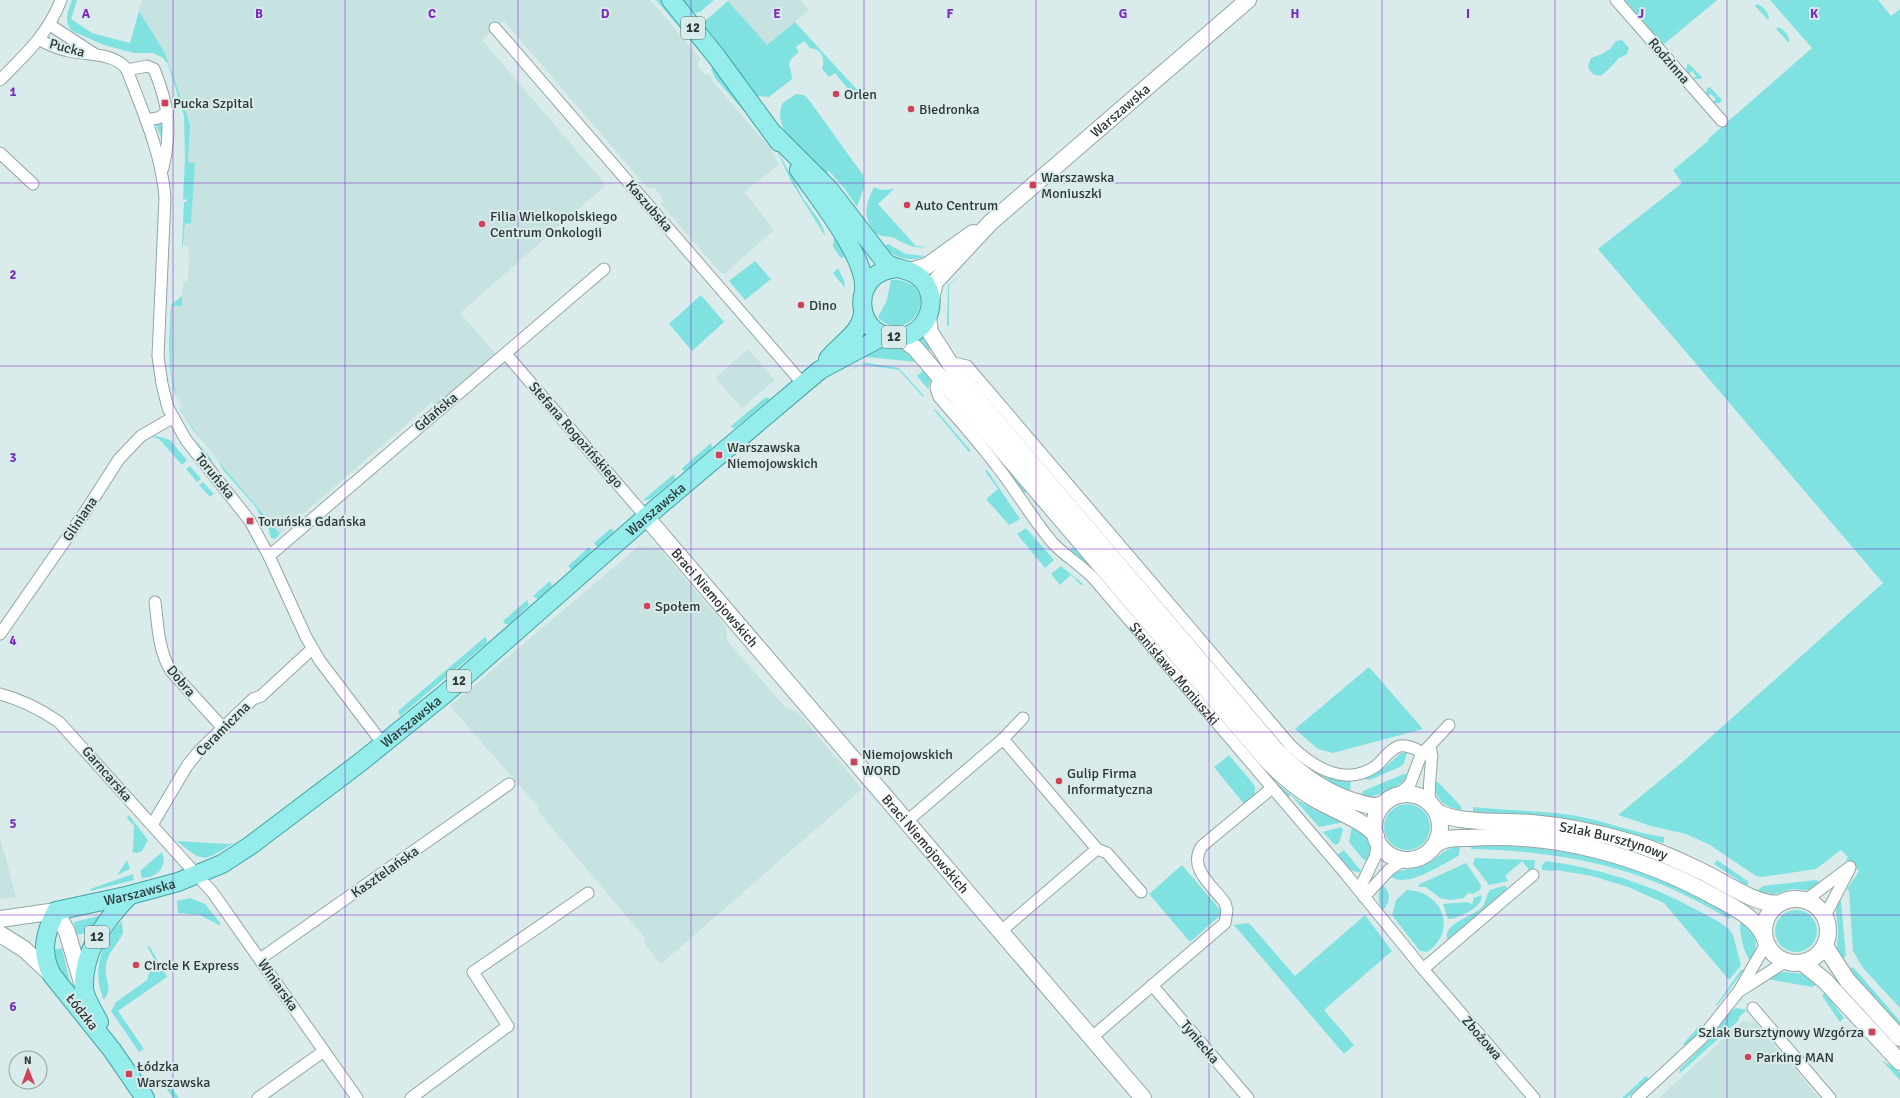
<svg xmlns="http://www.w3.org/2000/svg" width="1900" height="1098" font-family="Signika,sans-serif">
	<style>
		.built { fill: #c6e2e1 }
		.green { fill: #80e2e0 }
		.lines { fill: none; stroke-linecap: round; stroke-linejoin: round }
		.street-casing { stroke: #92a5a4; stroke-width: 13 }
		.secondary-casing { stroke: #92a5a4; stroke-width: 18 }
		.primary-casing { stroke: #42a5a3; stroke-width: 20 }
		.street { stroke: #fff; stroke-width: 11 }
		.secondary { stroke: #fff; stroke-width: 16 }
		.primary { stroke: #94edeb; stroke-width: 18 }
		.grid { fill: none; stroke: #7b2cbf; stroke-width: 1; stroke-opacity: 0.55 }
		.poi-dot { fill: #d04056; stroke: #d9eceb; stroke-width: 1.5 }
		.labels { text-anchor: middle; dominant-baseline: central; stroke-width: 4; stroke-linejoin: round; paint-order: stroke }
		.shield { fill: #d9eceb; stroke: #616d6c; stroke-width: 1 }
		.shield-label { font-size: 13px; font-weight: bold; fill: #2e3636 }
		.street-label { font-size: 14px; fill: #2e3636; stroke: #d9eceb }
		.poi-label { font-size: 14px; fill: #2e3636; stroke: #d9eceb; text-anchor: start }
		.grid-label { font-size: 13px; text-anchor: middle; font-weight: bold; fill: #7b2cbf; stroke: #d9eceb; stroke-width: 4; stroke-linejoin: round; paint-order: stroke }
	</style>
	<rect width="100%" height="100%" fill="#d9eceb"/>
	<!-- built -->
	<path class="built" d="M142,0H650L700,58L697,66L704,74L710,75L712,81L770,148L779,165L744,192L774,230L724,274L719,271L661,204L662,197L654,188H648L645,185L504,21L482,40L606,185L460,313L496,354L436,407L432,402L280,534L194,431L185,417L174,387L170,355L172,306H182L183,281H188L189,246H184L185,223L191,224L194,163L188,162L190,126L188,118L165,53L139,11Z
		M727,0H801L809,10L767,45Z
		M748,349L775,380L742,408L715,378Z
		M639,546L659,548L725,626L728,642L786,708L799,713L862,789L661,964L645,944L644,937L537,810L539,808L450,706Z
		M0,837L7,863L16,897L0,899Z
		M1743,1021L1755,1022L1819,1098H1659Z"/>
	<!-- green -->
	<path class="green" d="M72,0H77L71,19L92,33L130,43L139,11L165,53L188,118L190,126L188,162L195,163L191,224L185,223L183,247H182L184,202H187V200L183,199L185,160L184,116L168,64L163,58L153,53H134L104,45L72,31C63,21 68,11 72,0Z
		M656,0H662L687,30L706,57L705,58Z
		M680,0H714L700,12L694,13Z
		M1625,0H1717L1663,45Z
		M1770,0H1878L1891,16L1900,9V1008L1863,968L1853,951L1849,891L1847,889L1859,871L1846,860L1848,857L1841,850L1816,869L1762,877L1756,876L1710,845L1686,834L1651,826L1618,815L1685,760L1883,583L1598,249L1682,183L1673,170L1709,140L1708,139L1812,48Z
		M728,1L767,45L795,22L861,94L855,98L835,73L829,77L822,69C826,58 821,49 810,48L804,41L796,47L799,52C782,66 792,65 792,79L769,97L756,96L704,28L705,21Z
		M1757,4C1762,5 1768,12 1769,17L1768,20L1755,6Z
		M1778,27C1784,29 1791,37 1789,43L1776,29Z
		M1622,40L1629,48L1627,54C1624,56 1620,57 1618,59C1614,64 1607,71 1602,75C1595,77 1590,73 1588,66L1591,58L1602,54L1610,49L1616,41Z
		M1688,63L1702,77L1701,79H1692L1696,76L1692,71L1688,75L1686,69Z
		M713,67L771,142L715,78L711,69Z
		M1710,87L1722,100L1720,103H1712L1716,99L1711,94L1707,97L1706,96L1707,88Z
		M796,94L804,95L809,100L863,175L864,187L857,207L844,188L829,171L826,174C809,159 769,129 783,103Z
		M163,121V139H162L155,123Z
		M776,149C786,165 794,182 803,198C810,209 824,223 825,236L792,183Z
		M874,187L882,190L894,189L878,204L916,246L927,247C914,249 905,244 894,238C890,236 884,237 879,235C876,234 874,231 872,228C862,214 867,202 874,187Z
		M834,237L846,256L841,258L833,247Z
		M888,244L906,254L925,256C910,263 894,258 883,246Z
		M755,261L771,279L745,300L729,281Z
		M838,268L844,280L845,288L833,273Z
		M968,268L949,285V327L947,325L948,285Z
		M891,280C898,279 906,281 912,285C937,305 902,344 878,317L887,300Z
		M701,295L724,322L692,351L669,324Z
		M182,296V306H172L171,371L178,403L185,417L204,444L280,534L275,539L271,538L268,527L254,505L224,471L218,461L193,430L181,411L173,387L170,370L169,343L171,305Z
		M924,336L933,348L927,352L917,342Z
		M880,348C895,346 908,348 916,362L866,357L864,355Z
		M868,363L899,368L924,396L923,397L899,370L859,364L840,379L858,364Z
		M925,369L931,380L928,389L917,376Z
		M971,377L1294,755C1310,769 1328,782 1351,780L1350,793L1317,776L1329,780L1310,771L1285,749L969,379Z
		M947,396L1017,478L1026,492L1022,495L945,398Z
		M766,397L770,399L735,428H732L731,426Z
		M935,409L971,451L969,452L934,410Z
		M156,436L170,440L187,460L182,465L159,439L152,437Z
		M191,436L209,456L219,472Z
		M711,443L712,448L685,471L681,469Z
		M190,466L201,479L197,482L186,469Z
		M987,470L1020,519L1009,525L986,499L998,489L985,471Z
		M674,474L675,479L651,499L642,501Z
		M203,482L214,494L210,497L199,485Z
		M1026,528L1054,560L1045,568L1017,534Z
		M610,529H612L614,531L599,546H596L594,543Z
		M589,547L592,552L575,570H572L568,566Z
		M1072,548L1081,554L1317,809L1341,822L1340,823L1319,827L1291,795L1287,798L1270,778L1299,801L1324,815L1297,798L1259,765L1092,569L1069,552Z
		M1061,566L1083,584L1082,586L1071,575L1060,585L1051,574Z
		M550,581L552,586L538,599L533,596Z
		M527,600L529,605L509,624H505L503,621Z
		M485,637L487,640V643L400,716L398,711Z
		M1369,667L1423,729L1333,753L1318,749L1295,729Z
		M1401,753H1407L1404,763L1400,767L1370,780L1362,778L1385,767Z
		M1229,755L1255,786V794L1244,804L1214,767Z
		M1404,774H1409C1402,787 1376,799 1361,796L1363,791Z
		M1434,781L1438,782L1460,805L1462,810C1444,808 1434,798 1434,781Z
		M1384 827a23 23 0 1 1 46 0a23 23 0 1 1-46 0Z
		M1473,807C1506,811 1539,810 1571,815C1603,820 1633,833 1664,837V843L1526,815L1473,812Z
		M129,815L148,840L142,851L137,853L132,852L133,849L134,826L127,818Z
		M1341,827L1343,830L1339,843L1335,845L1323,832Z
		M1352,827C1369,836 1372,843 1369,863L1362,858L1349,842Z
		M177,841L228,844L234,843C204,861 204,864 177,841Z
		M1471,845C1569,845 1646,864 1731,915L1729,919C1646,868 1567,851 1471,849Z
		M1460,846L1459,855L1455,858C1439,866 1406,889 1390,876C1400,867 1412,871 1425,865C1439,859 1442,848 1460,846Z
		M1344,850L1362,872C1350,874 1345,864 1337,855Z
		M162,852C168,867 157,878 142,878L140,871Z
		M1475,858L1535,860L1534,870H1529L1522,861L1505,876L1508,881L1489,885L1473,864Z
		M127,860L130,869L117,875Z
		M1717,860L1749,882L1747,886L1714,864Z
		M1546,861C1599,868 1650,884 1697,910C1708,916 1719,921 1729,929L1733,935L1741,965L1729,980L1664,903L1628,887L1592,876L1556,870L1554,871L1542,870V865Z
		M1466,863L1481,885L1480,890L1473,894L1468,893L1464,898L1450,900L1440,898L1426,887H1418L1420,884Z
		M1182,865L1223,913L1190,942L1149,894Z
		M133,874L134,880L90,891V889Z
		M1816,880L1821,883L1808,890L1792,889L1774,894L1757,891L1763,886Z
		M1383,885C1391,893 1391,901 1383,910C1377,902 1377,892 1383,885Z
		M1503,886H1506L1508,890L1448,941C1440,924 1473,917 1482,907C1486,902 1486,895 1490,890Z
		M1407,890C1443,891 1458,931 1427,952L1420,951L1392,915L1396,900Z
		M1481,895C1485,906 1458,919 1448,919L1443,904L1467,902L1472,904L1474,898Z
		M190,898L205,904L221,924L219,925L200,915L178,913L177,901Z
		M1839,899L1841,901L1846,956L1842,960C1834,947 1838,944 1838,930C1837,918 1834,910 1839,899Z
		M1775 931a21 21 0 1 1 42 0a21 21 0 1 1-42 0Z
		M103,915L93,932L76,935L74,922Z
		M1365,915L1392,951L1324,1010L1354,1045L1344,1054L1234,925L1249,923L1295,976Z
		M1741,920C1756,930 1760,945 1751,961C1744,956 1738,928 1741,920Z
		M122,921L123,933C118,945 107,952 106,967C104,982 114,986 104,1000C91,973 101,941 122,921Z
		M147,946L150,947L167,977L118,1011L144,1049L139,1052L111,1011L116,1002L147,980L154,959Z
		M62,948L71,987L70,990L49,951Z
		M1853,967L1900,1021V1027L1848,970Z
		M1741,970H1744L1717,1006L1716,1005Z
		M1785,972L1804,974L1817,984L1812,987L1772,980L1769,979L1779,973Z
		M1825,992L1844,1018L1840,1022L1822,996Z
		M1737,1008L1747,1010L1739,1017L1738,1021L1679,1074L1680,1069L1708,1041L1731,1011Z
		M1700,1025L1701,1030L1685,1046L1683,1044Z
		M1882,1061L1894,1067L1900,1073V1080Z
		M1646,1076L1649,1079L1627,1098H1622Z
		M166,1083L170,1089L172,1088L179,1098H173L164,1085Z"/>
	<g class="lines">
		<!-- street casing -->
		<g class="street-casing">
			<g id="street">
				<path d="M1616,0L1722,121"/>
				<path d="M50,25L93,53"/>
				<path d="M495,28L803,384"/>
				<path d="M40,40C49,45 59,49 69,51C87,55 117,53 127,70C143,112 161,152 165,197L158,356L162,384L168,408L186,440L250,521L269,556L306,637L320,661L383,744"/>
				<path d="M127,70L147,66L154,69C169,106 172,129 163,168"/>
				<path d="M0,80C25,55 48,34 61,0"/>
				<path d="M146,120L158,118L168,112"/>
				<path d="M0,153L33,184"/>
				<path d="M506,354L646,517"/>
				<path d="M948,362L967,366L1291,746C1314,768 1346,787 1376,766C1383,760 1391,748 1400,746C1409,744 1423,753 1432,757"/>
				<path id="s1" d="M939,375L936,388L939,397C958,419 978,441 996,465C1016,490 1031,517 1052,542C1064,556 1082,565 1095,580L1345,873L1423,969L1534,1098"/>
				<path d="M269,556L604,269"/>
				<path d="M155,602C158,625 158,650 171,671L223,728"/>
				<path d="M0,634L85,512L119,459L141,436L172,418"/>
				<path d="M0,694C23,700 40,709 59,722L213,893L357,1098"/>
				<path d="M1003,739L1023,718"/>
				<path d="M1398,795L1410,784L1421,755L1449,725"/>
				<path d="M1430,803C1427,785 1433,768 1431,750"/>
				<path d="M906,822L1003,739L1097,849L1000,932"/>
				<path d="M152,825L187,766L199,751L253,699L261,696L312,649"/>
				<path d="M1097,849L1107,853L1141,892"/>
				<path d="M1359,890L1375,857L1378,841"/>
				<path d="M1364,897L1389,870L1405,859"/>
				<path d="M1806,900L1850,867"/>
				<path d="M1825,916L1849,870"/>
				<path d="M260,959L509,784"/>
				<path d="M1423,969L1533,875"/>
				<path d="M1152,985L1248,1098"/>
				<path d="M1741,990L1785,962"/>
				<path d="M1753,1008L1830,1098"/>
				<path d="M1091,1038L1225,923L1227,910L1225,903C1213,886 1187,868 1202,846L1272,788"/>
				<path d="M258,1098L324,1051"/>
				<path d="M411,1098L508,1026L473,972L588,893"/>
				<path d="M1637,1098L1701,1039L1739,991L1766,944"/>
			</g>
		</g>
		<!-- secondary casing -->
		<g class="secondary-casing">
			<g id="secondary">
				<path d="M910,271L927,266L973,233"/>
				<path id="s2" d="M931,299L935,282L991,222L1248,0"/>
				<path d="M928,317L930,332L958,376L1275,749C1299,774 1326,794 1360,803C1368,805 1375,808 1383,804"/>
				<path d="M894,337L903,339L915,348L1265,758C1279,773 1295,787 1313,798C1329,808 1366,821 1376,836"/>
				<path id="s3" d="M646,517L1143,1098"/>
				<circle cx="1407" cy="827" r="33"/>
				<path id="s4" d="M1437,812C1458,824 1507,821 1532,823C1566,826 1600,833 1633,843C1657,850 1680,861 1703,872C1722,881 1759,907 1780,903"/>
				<path d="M1435,845C1444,837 1458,838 1470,838C1555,832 1641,856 1715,897C1733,907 1755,917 1764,936"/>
				<circle cx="1796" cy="931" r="32"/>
				<path d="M0,919L56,911L67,932L83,986"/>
				<path d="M0,934L24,949L52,975"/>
				<path d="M1825,946L1847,980L1900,1038"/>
				<path d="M1803,963L1825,981L1900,1062"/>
			</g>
		</g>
		<!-- primary casing -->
		<g class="primary-casing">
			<g id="primary">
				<path d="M671,0L716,56L779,142"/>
				<path d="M773,133L829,189L886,263C896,270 909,268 919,277C941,295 930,333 901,337C854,343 846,271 898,268"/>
				<path d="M799,170C817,196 867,258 864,289"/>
				<path d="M828,359C840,344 861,333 863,313"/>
				<path d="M99,1022C94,1012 85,999 84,989C82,951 106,919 130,895"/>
				<path id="s5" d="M145,1098L112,1050L52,975C40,952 45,933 56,911L130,895L178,882L222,864L251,845L362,761L446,693L646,517L820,370L878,339L888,337"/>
			</g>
		</g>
		<!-- street -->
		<use href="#street" class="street"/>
		<!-- secondary -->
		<use href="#secondary" class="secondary"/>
		<!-- primary -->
		<use href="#primary" class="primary"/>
	</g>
	<!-- grid -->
	<path class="grid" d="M173,0V1098M345,0V1098M518,0V1098M691,0V1098M864,0V1098M1036,0V1098M1209,0V1098M1382,0V1098M1555,0V1098M1727,0V1098M0,183H1900M0,366H1900M0,549H1900M0,732H1900M0,915H1900"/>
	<!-- markers -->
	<g class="poi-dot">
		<circle cx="836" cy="94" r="4"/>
		<rect x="161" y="99" width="8" height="8" rx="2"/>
		<circle cx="911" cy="109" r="4"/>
		<rect x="1029" y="181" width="8" height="8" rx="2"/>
		<circle cx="907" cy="205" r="4"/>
		<circle cx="482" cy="224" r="4"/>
		<circle cx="801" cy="305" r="4"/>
		<rect x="715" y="451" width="8" height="8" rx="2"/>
		<rect x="246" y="517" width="8" height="8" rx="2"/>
		<circle cx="647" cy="606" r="4"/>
		<rect x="850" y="758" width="8" height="8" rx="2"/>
		<circle cx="1059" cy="781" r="4"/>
		<circle cx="136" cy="965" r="4"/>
		<rect x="1868" y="1028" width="8" height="8" rx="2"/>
		<circle cx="1748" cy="1057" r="4"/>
		<rect x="125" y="1070" width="8" height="8" rx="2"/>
	</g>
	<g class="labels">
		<!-- shield labels -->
		<g class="shield">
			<rect x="681" y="17" width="24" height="22" rx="3"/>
			<rect x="882" y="326" width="24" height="22" rx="3"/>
			<rect x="447" y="670" width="24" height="22" rx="3"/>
			<rect x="85" y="926" width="24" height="22" rx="3"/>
		</g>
		<g class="shield-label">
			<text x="693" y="28">12</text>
			<text x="894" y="337">12</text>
			<text x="459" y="681">12</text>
			<text x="97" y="937">12</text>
		</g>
		<!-- street labels -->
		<g class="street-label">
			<text transform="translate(67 48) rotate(15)">Pucka</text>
			<text transform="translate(1669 61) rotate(49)">Rodzinna</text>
			<text stroke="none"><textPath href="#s2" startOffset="270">Warszawska</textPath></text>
			<text transform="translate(649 206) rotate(49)">Kaszubska</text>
			<text transform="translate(436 412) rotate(-40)">Gdańska</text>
			<text transform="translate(576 435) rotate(49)">Stefana Rogozińskiego</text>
			<text transform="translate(215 476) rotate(51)">Toruńska</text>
			<text stroke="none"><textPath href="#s5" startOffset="955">Warszawska</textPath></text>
			<text transform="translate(80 519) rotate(-56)">Gliniana</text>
			<text stroke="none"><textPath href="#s3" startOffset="106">Braci Niemojowskich</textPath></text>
			<text stroke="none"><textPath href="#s1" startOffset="387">Stanisława Moniuszki</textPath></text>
			<text transform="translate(181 681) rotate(50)">Dobra</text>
			<text stroke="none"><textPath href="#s5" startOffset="631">Warszawska</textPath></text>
			<text transform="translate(223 729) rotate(-45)">Ceramiczna</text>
			<text transform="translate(107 774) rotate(49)">Garncarska</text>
			<text stroke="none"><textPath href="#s4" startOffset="180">Szlak Bursztynowy</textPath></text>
			<text stroke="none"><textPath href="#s3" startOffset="430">Braci Niemojowskich</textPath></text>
			<text transform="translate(385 872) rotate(-35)">Kasztelańska</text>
			<text stroke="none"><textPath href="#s5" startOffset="307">Warszawska</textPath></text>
			<text transform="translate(278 985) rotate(55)">Winiarska</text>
			<text transform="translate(82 1012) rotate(51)">Łódzka</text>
			<text transform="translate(1482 1038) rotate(49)">Zbożowa</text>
			<text transform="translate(1200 1042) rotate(50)">Tyniecka</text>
		</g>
		<!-- poi labels -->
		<g class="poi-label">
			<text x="844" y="94">Orlen</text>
			<text x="173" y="103">Pucka Szpital</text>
			<text x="919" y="109">Biedronka</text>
			<text x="1041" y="177">Warszawska<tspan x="1041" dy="16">Moniuszki</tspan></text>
			<text x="915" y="205">Auto Centrum</text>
			<text x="490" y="216">Filia Wielkopolskiego<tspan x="490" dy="16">Centrum Onkologii</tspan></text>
			<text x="809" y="305">Dino</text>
			<text x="727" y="447">Warszawska<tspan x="727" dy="16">Niemojowskich</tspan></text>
			<text x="258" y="521">Toruńska Gdańska</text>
			<text x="655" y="606">Społem</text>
			<text x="862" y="754">Niemojowskich<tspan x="862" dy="16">WORD</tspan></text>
			<text x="1067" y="773">Gulip Firma<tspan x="1067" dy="16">Informatyczna</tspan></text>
			<text x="144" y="965">Circle K Express</text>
			<text x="1864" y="1032" text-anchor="end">Szlak Bursztynowy Wzgórza</text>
			<text x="1756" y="1057">Parking MAN</text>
			<text x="137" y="1066">Łódzka<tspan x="137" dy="16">Warszawska</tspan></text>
		</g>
	</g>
	<g class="grid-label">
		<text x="86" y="18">A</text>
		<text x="259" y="18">B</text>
		<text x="432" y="18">C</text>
		<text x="605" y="18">D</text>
		<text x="777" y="18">E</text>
		<text x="950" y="18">F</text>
		<text x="1123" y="18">G</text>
		<text x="1295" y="18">H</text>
		<text x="1468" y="18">I</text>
		<text x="1641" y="18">J</text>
		<text x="1814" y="18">K</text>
		<text x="13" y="96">1</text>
		<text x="13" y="279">2</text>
		<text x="13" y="462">3</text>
		<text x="13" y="645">4</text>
		<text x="13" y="828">5</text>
		<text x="13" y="1011">6</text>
	</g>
	<!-- north arrow -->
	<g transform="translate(28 1070) rotate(359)"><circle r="19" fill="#d9eceb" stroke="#95a3a3"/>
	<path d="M0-3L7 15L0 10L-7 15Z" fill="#d04056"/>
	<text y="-6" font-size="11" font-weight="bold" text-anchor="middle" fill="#2e3636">N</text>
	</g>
</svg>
